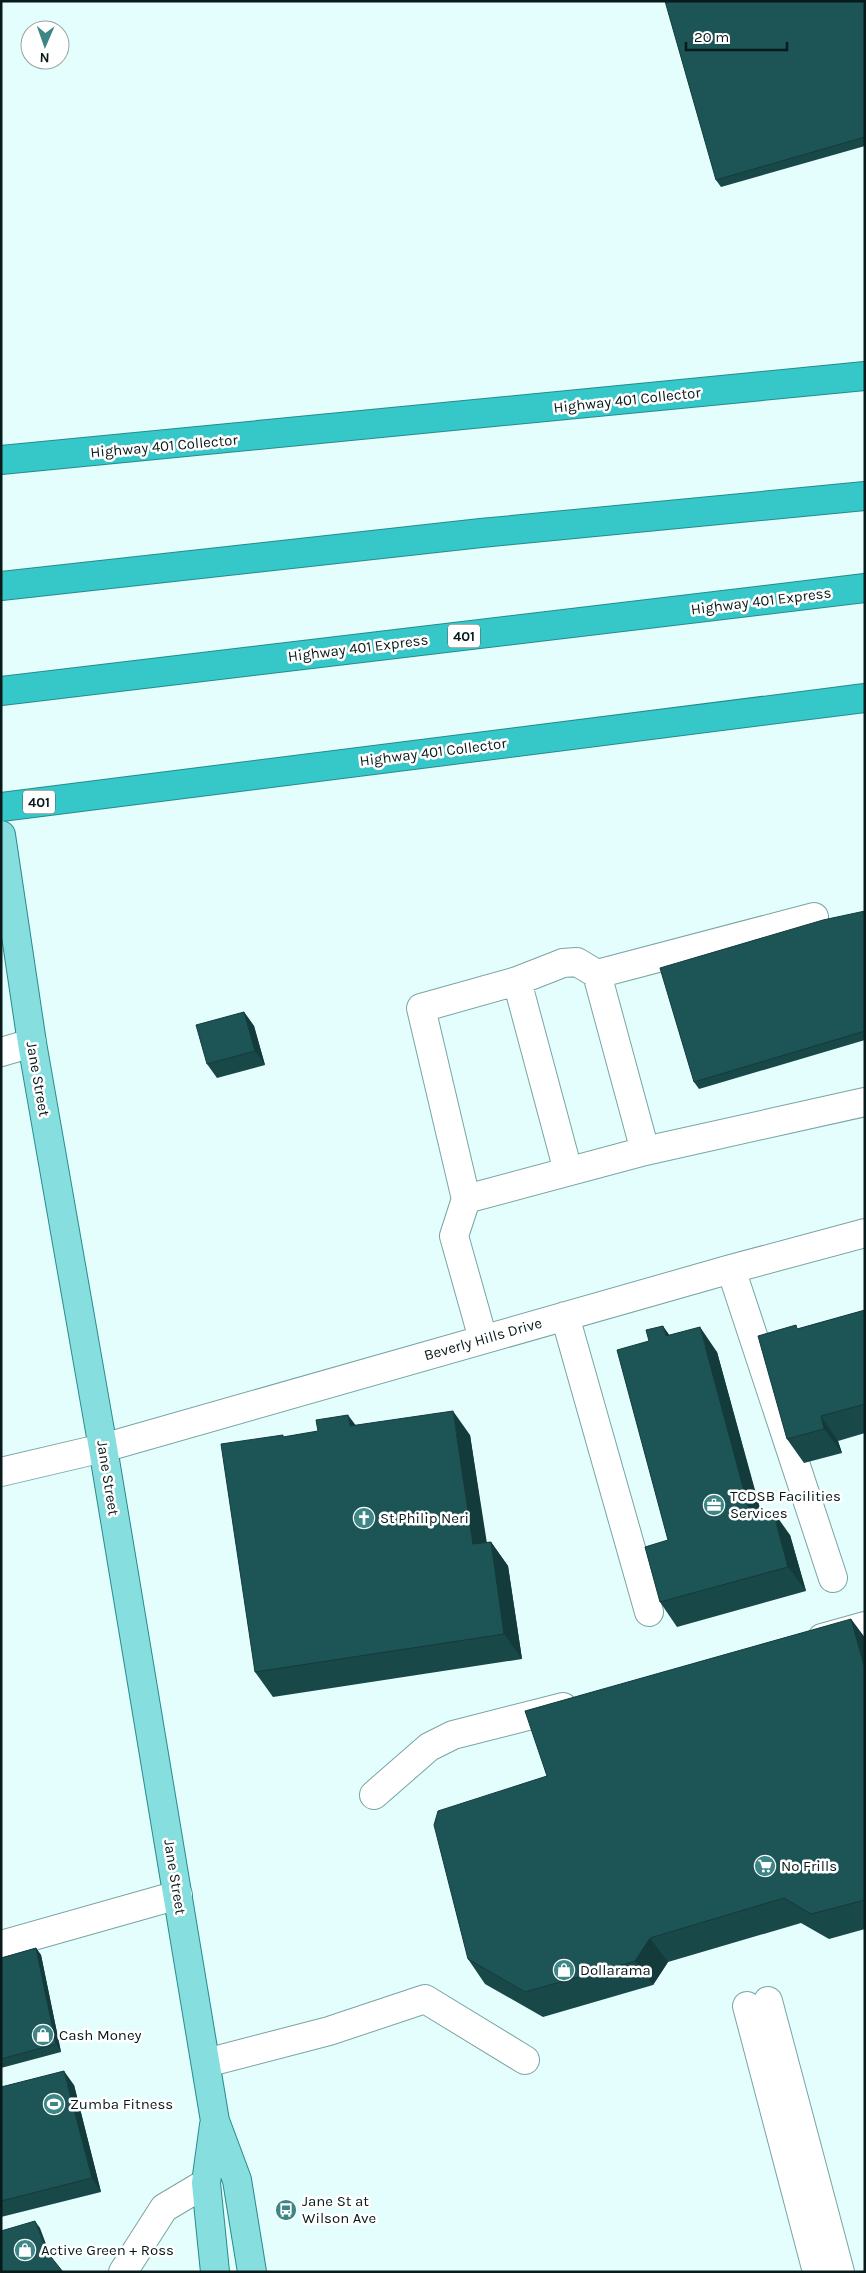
<svg xmlns="http://www.w3.org/2000/svg" width="866" height="2273" font-family="Karla,sans-serif">
	<style>
		.lines { fill: none; stroke-linecap: round; stroke-linejoin: round }
		.minor-casing { stroke: #7aa4a3; stroke-width: 30 }
		.major-casing { stroke: #268b8c; stroke-width: 30 }
		.highway-casing { stroke: #268b8c; stroke-width: 30 }
		.minor { stroke: #fff; stroke-width: 28 }
		.major { stroke: #86dedf; stroke-width: 28 }
		.highway { stroke: #36c8c9; stroke-width: 28 }
		.wall { fill: #194849 }
		.shaded-wall { fill: #143b3c }
		.building { fill: #1d5455; stroke: #143b3c }
		.labels { text-anchor: middle; dominant-baseline: central; stroke-width: 5; stroke-linejoin: round; paint-order: stroke }
		.shield { fill: #fff; stroke: #535f5f; stroke-width: 1 }
		.shield-label { font-size: 14px; font-weight: bold; fill: #091a1a }
		.street-label { font-size: 15px; fill: #091a1a; stroke: #fff }
		.poi-label { font-size: 15px; fill: #091a1a; stroke: #fff; text-anchor: start }
	</style>
	<rect width="100%" height="100%" fill="#e4fdfd"/>
	<g class="lines">
		<!-- minor casing -->
		<g class="minor-casing">
			<path id="minor" d="M814,917L597,974L645,1151L865,1102
				M597,974L577,962L563,963L517,981L421,1008L466,1199L645,1151
				M517,981L568,1171
				M1,1052L32,1043
				M466,1199L454,1236L483,1339
				M731,1269L833,1578
				M565,1316L649,1612
				M1,1472L103,1448L731,1269L865,1233
				M822,1638L865,1626
				M374,1795L429,1747L453,1735L563,1707
				M1,1945L178,1895
				M768,2001L840,2272
				M747,2006L817,2272
				M206,2063L329,2031L425,1999L525,2060
				M123,2272L164,2208L206,2183"/>
		</g>
		<!-- major casing -->
		<g class="major-casing">
			<path id="major" d="M1,835L32,1043L103,1448L215,2121L237,2180L252,2272
				M214,2125L206,2183L215,2272"/>
		</g>
		<!-- highway casing -->
		<g class="highway-casing">
			<path id="highway" d="M1,460L865,376
				M1,586L481,533L865,496
				M1,691L865,588
				M1,807L865,698"/>
		</g>
		<!-- minor -->
		<use href="#minor" class="minor"/>
		<!-- major -->
		<use href="#major" class="major"/>
		<!-- highway -->
		<use href="#highway" class="highway"/>
	</g>
	<!-- wall -->
	<path class="wall" d="M865,1V146L721,187L716,180Z
		M865,911V1040L699,1089L694,1082Z
		M244,1012L254,1026L265,1065L217,1078L207,1064Z
		M865,1310V1433L838,1441L842,1453L804,1463L787,1439L798,1329Z
		M670,1335L717,1352L761,1514L790,1535L806,1591L677,1627L660,1602L668,1540Z
		M356,1425L470,1435L486,1542H491L508,1566L522,1659L273,1697L255,1672L284,1437Z
		M851,1619L865,1638V1929L829,1939L801,1923L668,1962L653,1985L543,2017L485,1984L468,1959L547,1776Z
		M36,1948L41,1955L61,2052L1,2068V1958Z
		M74,2085L101,2192L1,2217V2087Z"/>
	<!-- shaded-wall -->
	<path class="shaded-wall" d="M244,1012L254,1026L265,1065L255,1051Z
		M663,1326L680,1350L666,1336Z
		M700,1327L717,1352L769,1541L751,1517Z
		M453,1411L470,1435L491,1569L473,1544Z
		M348,1415L366,1439L350,1426Z
		M821,1416L838,1441L842,1453L824,1429Z
		M773,1511L790,1535L806,1591L788,1567Z
		M491,1542L508,1566L522,1659L504,1634Z
		M851,1619L865,1638V1669Z
		M650,1938L668,1962L653,1985L635,1961Z
		M36,1948L41,1955L61,2052L56,2044Z
		M64,2071L74,2085L101,2192L92,2178Z
		M35,2221L40,2228L52,2260L47,2252Z"/>
	<!-- building -->
	<path class="building" d="M665,1H865V137L716,180Z
		M865,911V1031L694,1082L660,968L823,920Z
		M244,1012L255,1051L207,1064L196,1025Z
		M865,1310V1404L821,1416L824,1429L787,1439L758,1336L796,1325L797,1329Z
		M663,1326L666,1336L700,1327L751,1517L773,1511L788,1567L660,1602L645,1547L668,1540L617,1350L649,1341L646,1330Z
		M453,1411L473,1544L491,1542L504,1634L255,1672L221,1444L283,1435V1437L318,1431L316,1420L348,1415L350,1426Z
		M851,1619L865,1669V1900L811,1914L784,1898L650,1938L635,1961L525,1992L468,1959L434,1825L438,1811L547,1776L525,1711Z
		M36,1948L56,2044L1,2059V1958Z
		M64,2071L92,2178L1,2201V2087Z
		M35,2221L47,2252L63,2272H1V2231Z"/>
	<!-- icons -->
	<defs>
		<g id="office-disc" transform="scale(1.125)"><circle r="9.5" fill="#3e8686" stroke="#fff"/><path d="M-6-3h4V-5.5h4V-3h4V5H-6ZM-1-4.5V-3h2v-1.5ZM-6 0V1H6V0Z" fill="#fff"/></g>
		<g id="church-disc" transform="scale(1.125)"><circle r="9.5" fill="#3e8686" stroke="#fff"/><path d="M-1.2-6h2.4v3.5h3.3v2.4h-3.3V6h-2.4V-.1h-3.3v-2.4h3.3Z" fill="#fff"/></g>
		<g id="supermarket-disc" transform="scale(1.125)"><circle r="9.5" fill="#3e8686" stroke="#fff"/><path d="M-6-5.5h2.5l.6 2H6L4.5 2H-2.5L-4.4-4H-6ZM-1.5 3.2a1.3 1.3 0 1 0 .1 0ZM3 3.2a1.3 1.3 0 1 0 .1 0Z" fill="#fff"/></g>
		<g id="shop-disc" transform="scale(1.125)"><circle r="9.5" fill="#3e8686" stroke="#fff"/><path d="M-5-2.5h2.3a2.7 3.5 0 0 1 5.4 0H5L5.5 6h-11ZM-1.5-2.5h3a1.5 2.3 0 0 0-3 0Z" fill="#fff"/></g>
		<g id="stadium-disc" transform="scale(1.125)"><circle r="9.5" fill="#3e8686" stroke="#fff"/><path d="M0-5a6.5 5 0 1 0 0 10a6.5 5 0 1 0 0-10ZM-3.5-1.8h7v3.6h-7Z" fill="#fff"/></g>
		<g id="bus-disc" transform="scale(1.125)"><circle r="9.5" fill="#3e8686" stroke="#fff"/><path d="M-5-6H5V4H4V6H2V4H-2V6H-4V4H-5ZM-3.5-4V0h7V-4ZM-3.5 1.2v1.5H-2V1.2ZM2 1.2v1.5H3.5V1.2Z" fill="#fff"/></g>
	</defs>
	<g fill-rule="evenodd">
		<use href="#office-disc" x="714" y="1505"/>
		<use href="#church-disc" x="364" y="1518"/>
		<use href="#supermarket-disc" x="765" y="1866"/>
		<use href="#shop-disc" x="564" y="1970"/>
		<use href="#shop-disc" x="43" y="2035"/>
		<use href="#stadium-disc" x="54" y="2104"/>
		<use href="#bus-disc" x="286" y="2210"/>
		<use href="#shop-disc" x="25" y="2250"/>
	</g>
	<g class="labels">
		<!-- shield labels -->
		<g class="shield">
			<rect x="448" y="624.5" width="32" height="23" rx="4"/>
			<rect x="23" y="790.5" width="32" height="23" rx="4"/>
		</g>
		<g class="shield-label">
			<text x="464" y="636">401</text>
			<text x="39" y="802">401</text>
		</g>
		<!-- street labels -->
		<g class="street-label">
			<text transform="translate(627 400) rotate(-6)">Highway 401 Collector</text>
			<text transform="translate(164 446) rotate(-5)">Highway 401 Collector</text>
			<text transform="translate(761 601) rotate(-7)">Highway 401 Express</text>
			<text transform="translate(358 648) rotate(-7)">Highway 401 Express</text>
			<text transform="translate(433 752) rotate(-7)">Highway 401 Collector</text>
			<text transform="translate(38 1079) rotate(80)">Jane Street</text>
			<text transform="translate(483 1339) rotate(-16)">Beverly Hills Drive</text>
			<text transform="translate(108 1478) rotate(81)">Jane Street</text>
			<text transform="translate(175 1877) rotate(81)">Jane Street</text>
		</g>
		<!-- poi labels -->
		<g class="poi-label">
			<text x="730" y="1496">TCDSB Facilities<tspan x="730" dy="17">Services</tspan></text>
			<text x="380" y="1518">St Philip Neri</text>
			<text x="781" y="1866">No Frills</text>
			<text x="580" y="1970">Dollarama</text>
			<text x="59" y="2035">Cash Money</text>
			<text x="70" y="2104">Zumba Fitness</text>
			<text x="302" y="2201">Jane St at<tspan x="302" dy="17">Wilson Ave</tspan></text>
			<text x="41" y="2250">Active Green + Ross</text>
		</g>
	</g>
	<!-- border -->
	<rect width="866" height="2273" fill="none" stroke="#091a1a" stroke-width="5"/>
	<!-- north arrow -->
	<g transform="translate(45 45) rotate(182)"><circle r="24" fill="#ffffff" stroke="#9da3a3"/>
	<path d="M0-4L9 19L0 12L-9 19Z" fill="#3e8686"/>
	<text y="-8" font-size="14" font-weight="bold" text-anchor="middle" fill="#091a1a">N</text>
	</g>
	<!-- scale -->
	<path d="M686 42v8h101v-8" fill="none" stroke="#091a1a" stroke-width="2.5"/>
	<text x="694" y="42" font-size="15" fill="#091a1a" stroke="#ffffff" stroke-width="4" paint-order="stroke">20 m</text>
</svg>
